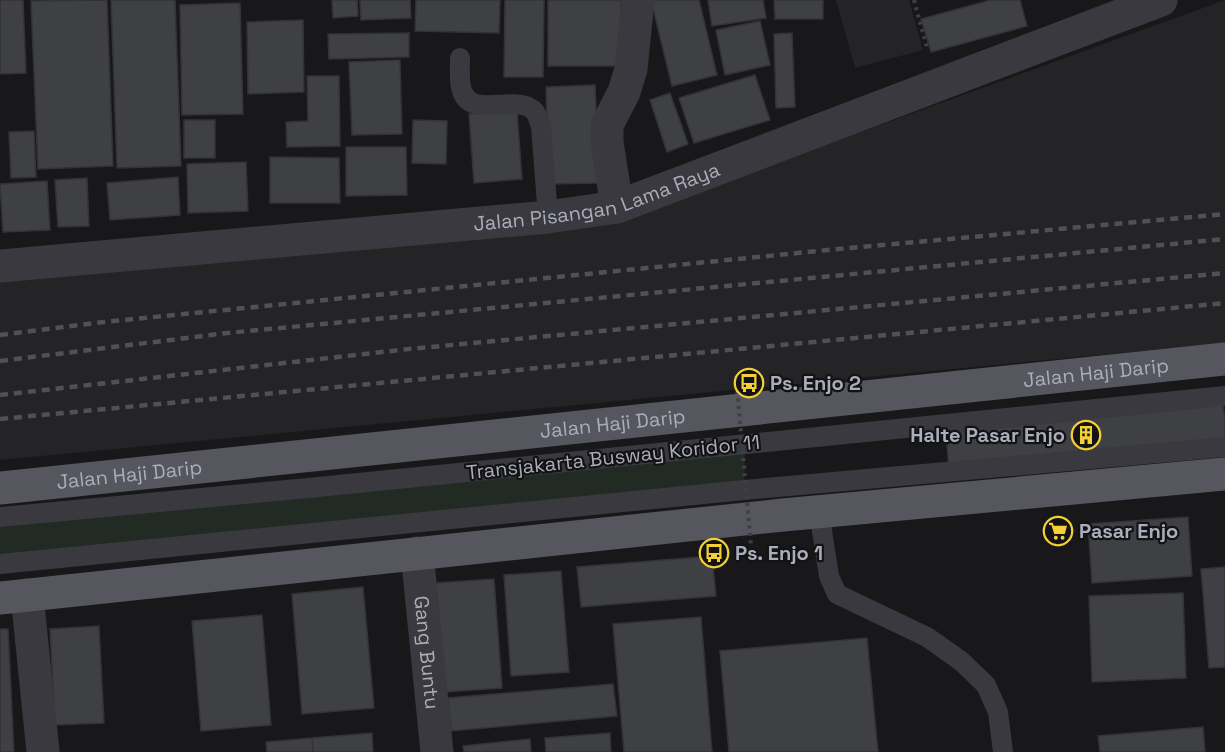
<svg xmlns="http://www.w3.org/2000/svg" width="1225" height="752" font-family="'Space Grotesk',sans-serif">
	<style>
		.built { fill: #242427 }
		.green { fill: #222a24 }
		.building { fill: #3f4044; stroke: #333236; stroke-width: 1.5 }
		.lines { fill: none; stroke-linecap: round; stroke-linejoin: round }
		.path { stroke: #3f4046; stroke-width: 4; stroke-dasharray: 3 4.5; stroke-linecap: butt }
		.service { stroke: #39393f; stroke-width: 20 }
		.minor { stroke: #39393f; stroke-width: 33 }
		.tertiary { stroke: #39393f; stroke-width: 33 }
		.primary { stroke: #55565e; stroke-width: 33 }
		.rail { stroke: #505158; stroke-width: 4.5; stroke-dasharray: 8 6; stroke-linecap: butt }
		.path-bridge { stroke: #3f4046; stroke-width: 4; stroke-dasharray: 3 4.5; stroke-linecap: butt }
		.labels { text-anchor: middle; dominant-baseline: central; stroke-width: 4.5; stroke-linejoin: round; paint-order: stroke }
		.street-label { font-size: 20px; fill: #aaadba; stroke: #131315 }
		.poi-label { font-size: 20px; font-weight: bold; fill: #aaadba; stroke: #131315; text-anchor: start }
	</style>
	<rect width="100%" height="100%" fill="#18181a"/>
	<!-- built -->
	<path class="built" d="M836,0H909L923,50L855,68Z
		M1225,0V343L0,460V280L618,220Z"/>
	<!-- green -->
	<path class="green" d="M745,444L744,490L0,564V517Z"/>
	<!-- building -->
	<path class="building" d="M0,0H23L26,73L0,74Z
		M107,0L113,166L38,169L31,1Z
		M111,0H175L181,166L117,168Z
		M332,0H357L358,16L333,18Z
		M360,0H410L411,18L361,20Z
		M416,0H500L499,33L415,31Z
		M505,0H544L543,77H504Z
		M548,0H621L622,66H548Z
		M651,0H699L717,75L672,86Z
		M708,0H763L766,18L712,26Z
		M774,0H823V19H775Z
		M991,0H1020L1027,26L931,52L921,19Z
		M240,3L243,114L182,115L180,5Z
		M303,20L304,92L248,94L247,22Z
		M760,21L770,65L725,75L716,30Z
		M409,33V57L329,59L328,34Z
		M792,33L795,107L776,108L774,34Z
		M400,60L402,134L352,135L349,62Z
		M755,75L770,120L694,143L679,98Z
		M307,76H339L340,146L287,147L286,122L308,121Z
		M595,85L599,183L549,184L546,87Z
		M670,93L688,144L667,152L650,100Z
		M517,111L522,179L474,183L469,114Z
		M184,120H215V158H184Z
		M413,120L447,121L446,164L412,163Z
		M34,131L36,177L11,178L9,132Z
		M346,147H406L407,195L346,196Z
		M270,157L339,158L340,203H270Z
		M246,162L248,211L188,213L187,164Z
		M178,177L180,215L110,220L107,183Z
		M87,178L89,226L58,227L55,180Z
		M47,181L50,230L3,232L0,184Z
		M1222,399L1225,418V444L949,469L947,446V426Z
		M1188,517L1192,576L1092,583L1088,524Z
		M712,556L716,596L581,607L577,567Z
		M1225,567V667L1209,668L1201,569Z
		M561,571L569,672L511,676L504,575Z
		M494,579L502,688L444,692L436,583Z
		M363,587L374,708L302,714L292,594Z
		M1183,593L1186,678L1092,682L1089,596Z
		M262,615L271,725L201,731L192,621Z
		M701,617L712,752H624L613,624Z
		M99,626L104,723L55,725L50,629Z
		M0,629H8L14,752H0Z
		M867,638L878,752H729L720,651Z
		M613,684L617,716L451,731L448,698Z
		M1203,727L1205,752H1100L1098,736Z
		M372,733L373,752H313L312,738Z
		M610,733L611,752H546L545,738Z
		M312,738L313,752H267L266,742Z
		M530,739L531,752H464L463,746Z"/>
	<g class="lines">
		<!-- path -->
		<path class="path" d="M914,0L927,48"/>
		<!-- service -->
		<path class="service" d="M460,58C460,68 459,78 461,87C468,123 518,91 535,112C538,116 539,122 541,126L548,217
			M819,512L829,576L837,594L927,637L961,661L986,685L998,712L1003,752
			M0,517L308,488L1225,396
			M0,564L744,490L1225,447"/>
		<!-- minor -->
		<g class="minor">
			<path d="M617,207L607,142V125L624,92L631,69L638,0"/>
			<path id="s1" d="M417,553L437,752"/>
			<path d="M27,595L43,752"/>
		</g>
		<!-- tertiary -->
		<path class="tertiary" id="s2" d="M0,266L548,217L617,207L1161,0"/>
		<!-- primary -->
		<g class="primary">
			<path id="s3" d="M0,488L1225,359"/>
			<path d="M0,598L783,515L1225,474"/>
		</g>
		<!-- rail -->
		<path class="rail" d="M0,335L104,322L828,250L1225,214
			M0,361L227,333L1225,239
			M0,395L409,349L1225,273
			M0,419L1225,303"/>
		<!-- path-bridge -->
		<path class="path-bridge" d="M736,376L751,546"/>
	</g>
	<!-- icons -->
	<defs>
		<g id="bus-ring" transform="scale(1.5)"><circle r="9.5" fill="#131315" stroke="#f4d036" stroke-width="1.5"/><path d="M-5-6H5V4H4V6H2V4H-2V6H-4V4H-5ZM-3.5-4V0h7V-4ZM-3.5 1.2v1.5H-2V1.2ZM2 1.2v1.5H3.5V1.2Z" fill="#f4d036"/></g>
		<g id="building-ring" transform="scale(1.5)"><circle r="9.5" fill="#131315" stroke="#f4d036" stroke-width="1.5"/><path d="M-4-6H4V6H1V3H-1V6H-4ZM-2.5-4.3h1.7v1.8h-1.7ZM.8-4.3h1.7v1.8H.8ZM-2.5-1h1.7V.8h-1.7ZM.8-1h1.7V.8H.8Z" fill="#f4d036"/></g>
		<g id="supermarket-ring" transform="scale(1.5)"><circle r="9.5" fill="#131315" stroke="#f4d036" stroke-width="1.5"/><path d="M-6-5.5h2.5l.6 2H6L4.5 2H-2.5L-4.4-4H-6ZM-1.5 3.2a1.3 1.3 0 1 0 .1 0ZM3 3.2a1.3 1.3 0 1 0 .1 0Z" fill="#f4d036"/></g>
	</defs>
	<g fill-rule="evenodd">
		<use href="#bus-ring" x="749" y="383"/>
		<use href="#building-ring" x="1086" y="435"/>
		<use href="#supermarket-ring" x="1058" y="531"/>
		<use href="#bus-ring" x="714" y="553"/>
	</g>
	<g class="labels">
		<!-- street labels -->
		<g class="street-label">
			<text stroke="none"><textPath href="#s2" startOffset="602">Jalan Pisangan Lama Raya</textPath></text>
			<text stroke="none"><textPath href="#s3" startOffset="1102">Jalan Haji Darip</textPath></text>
			<text stroke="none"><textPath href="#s3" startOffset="616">Jalan Haji Darip</textPath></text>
			<text transform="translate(613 457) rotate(-6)">Transjakarta Busway Koridor 11</text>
			<text stroke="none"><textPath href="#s3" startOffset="130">Jalan Haji Darip</textPath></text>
			<text stroke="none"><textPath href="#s1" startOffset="100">Gang Buntu</textPath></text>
		</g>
		<!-- poi labels -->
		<g class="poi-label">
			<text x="770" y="383">Ps. Enjo 2</text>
			<text x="1065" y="435" text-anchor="end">Halte Pasar Enjo</text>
			<text x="1079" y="531">Pasar Enjo</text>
			<text x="735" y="553">Ps. Enjo 1</text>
		</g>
	</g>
</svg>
